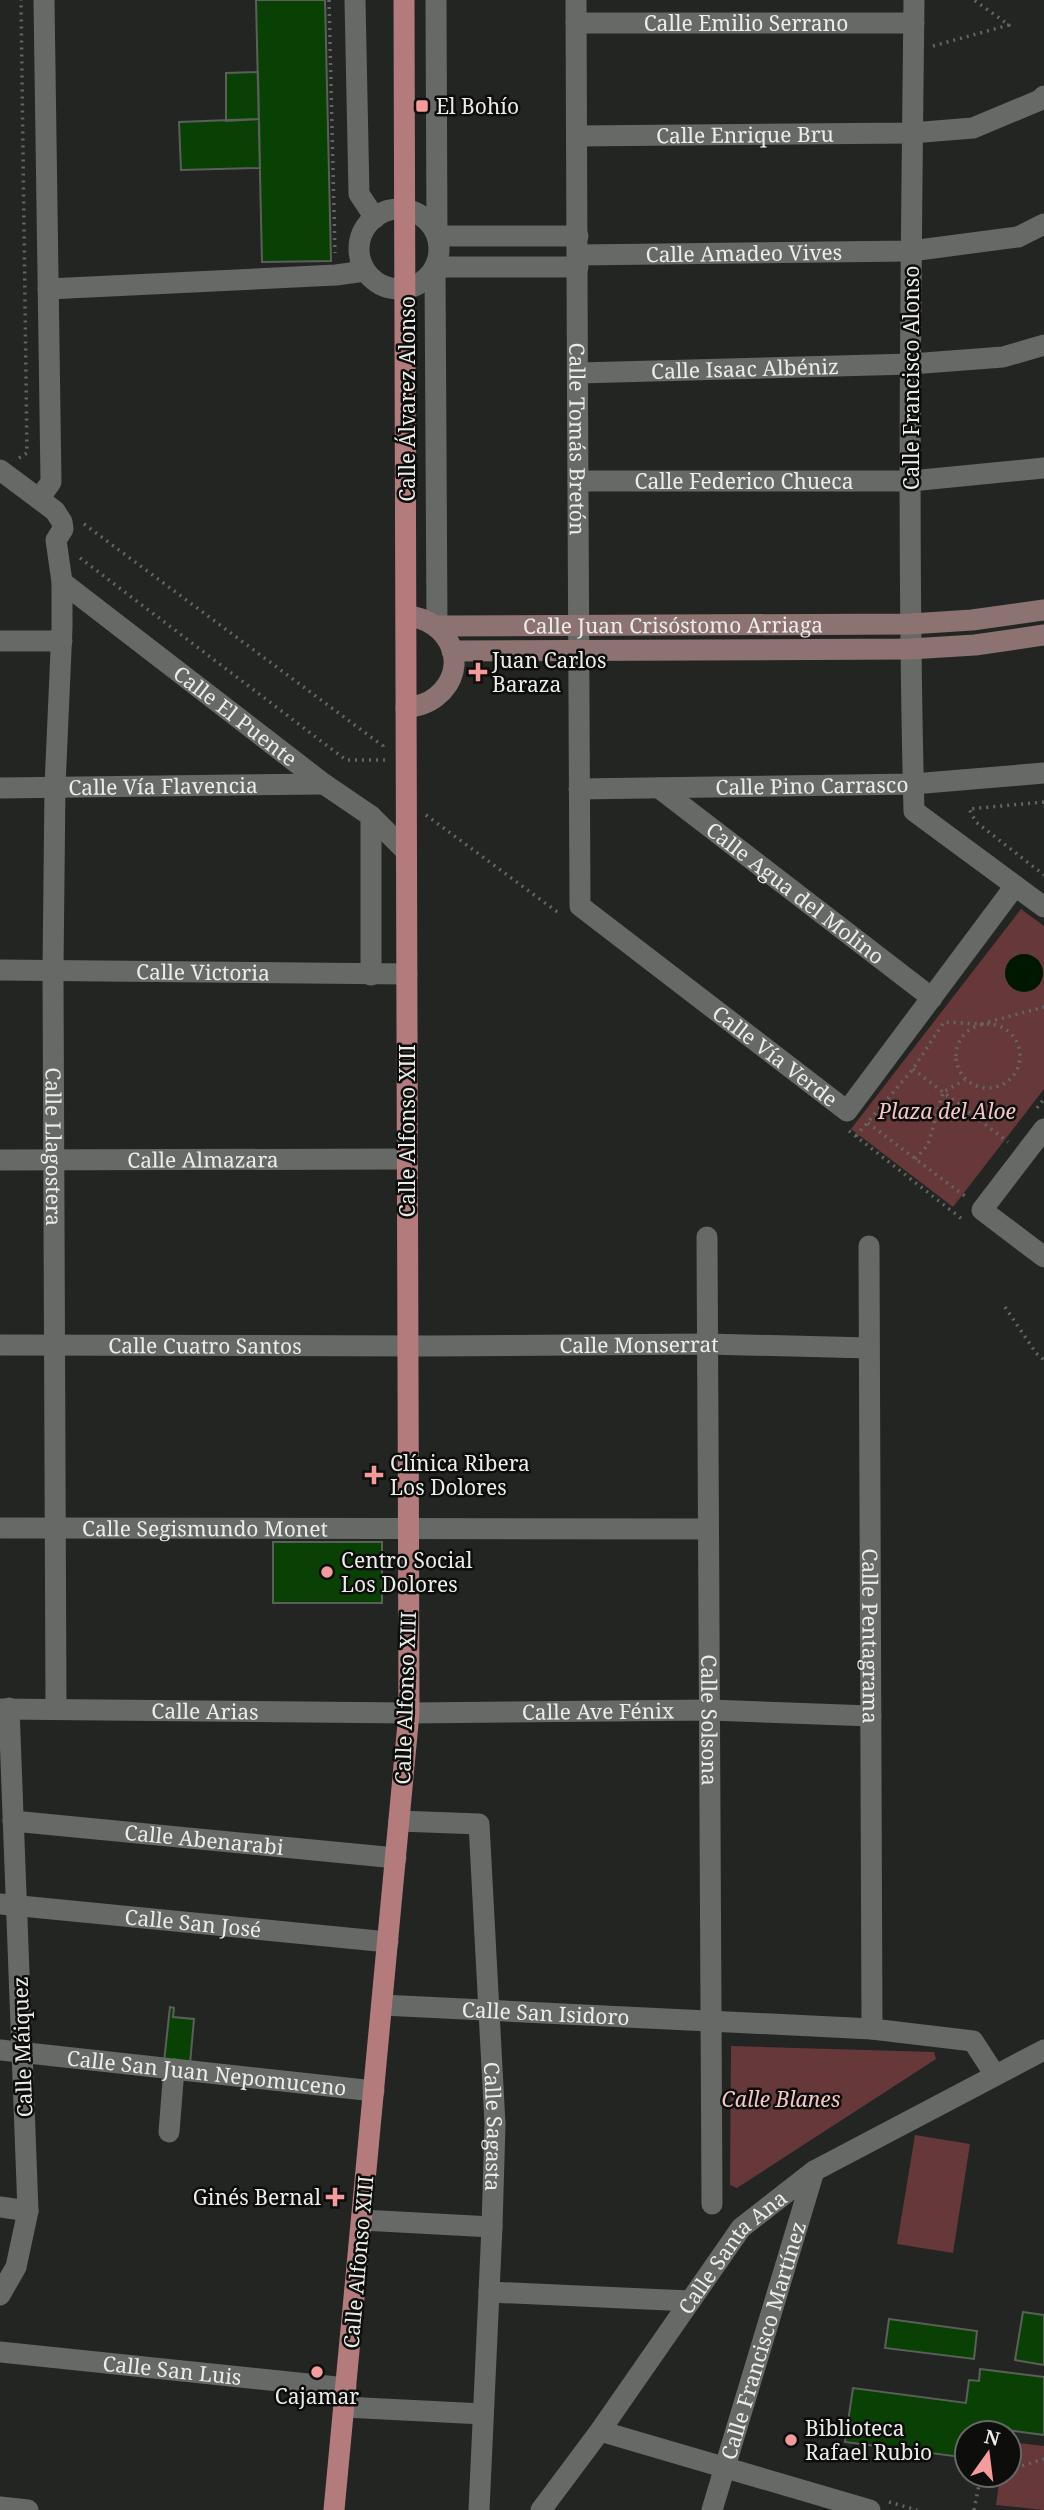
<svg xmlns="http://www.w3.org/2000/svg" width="1044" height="2510" font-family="'Noto Serif',serif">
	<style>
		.green { fill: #673839 }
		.water { fill: #001700 }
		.building { fill: #094003; stroke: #5b5f5a; stroke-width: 2 }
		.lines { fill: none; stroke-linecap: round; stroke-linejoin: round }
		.path { stroke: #646663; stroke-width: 3.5; stroke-dasharray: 2 5; stroke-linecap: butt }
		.street { stroke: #666965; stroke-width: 21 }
		.secondary { stroke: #8c7270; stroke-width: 21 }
		.primary { stroke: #b37b7b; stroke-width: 21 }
		.poi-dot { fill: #f59b9c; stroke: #0d0e0c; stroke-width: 2.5 }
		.labels { text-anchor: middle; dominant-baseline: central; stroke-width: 5; stroke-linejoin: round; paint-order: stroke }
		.street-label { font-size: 21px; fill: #ebedea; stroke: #0d0e0c }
		.poi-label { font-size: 21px; fill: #ebedea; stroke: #0d0e0c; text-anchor: start }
		.park-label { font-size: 21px; font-style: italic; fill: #f6c7c7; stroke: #0d0e0c }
	</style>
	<rect width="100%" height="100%" fill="#222522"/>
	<!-- green -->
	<path class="green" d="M1021,909L1044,926V1089L953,1207L851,1129Z
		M731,2046L934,2052L936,2059L737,2188L730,2185Z
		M915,2135L970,2144L953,2253L897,2244Z
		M1009,2442L1044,2446V2510L996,2505L1000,2475H1009Z"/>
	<!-- water -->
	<path class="water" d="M1005 973a19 19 0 1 1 38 0a19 19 0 1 1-38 0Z"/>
	<!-- building -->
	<path class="building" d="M256,0H325L331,261L262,262Z
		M258,72L259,119L226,121V73Z
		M259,119L260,168L181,170L179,122Z
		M273,1542H382V1603H273Z
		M170,2007L174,2008L173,2017L194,2019L190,2064L164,2062Z
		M1023,2312L1044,2315V2365L1015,2360Z
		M889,2319L977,2331L974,2359L885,2348Z
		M980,2369L1044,2377V2435L998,2429V2433H967V2448L962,2447L961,2457L845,2442L853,2388L966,2403L969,2380L979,2381Z"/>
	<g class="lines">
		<!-- path -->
		<path class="path" d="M329,0L335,253
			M933,46L1009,25L974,0
			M19,458L27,453L21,0
			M84,524L383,746V751
			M80,558L346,760H386
			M1044,802L969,809L976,822L1044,875
			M426,815L560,914
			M956 1056a32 32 0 1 1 64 0a32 32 0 1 1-64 0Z
			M913,1069L1008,1142
			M1037,1108L1044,1099
			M868,1123L966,1197
			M849,1131L962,1219
			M856,1136L913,1069L944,1022L981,1024L1044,1007
			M915,1159L928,1145L943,1092L965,1080
			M1005,1307L1036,1353L1044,1360
			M1009,2470L1044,2459
			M980,2479L993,2475
			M889,2502L917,2510
			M974,2510L981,2475"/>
		<!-- street -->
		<g class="street">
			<path d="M355,0L359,194L375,218"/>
			<path d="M436,0L437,236H578"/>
			<path id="s1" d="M576,0C578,302 577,604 580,906L847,1111L1015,886"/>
			<path d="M914,0C911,270 907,540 914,811L1044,907"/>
			<path id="s2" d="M576,23H914"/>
			<path id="s3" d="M577,136L911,133L973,128L1040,100L1044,96"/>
			<circle cx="399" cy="249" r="40"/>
			<path id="s4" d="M578,255L911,251L1018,237L1044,224"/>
			<path d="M48,289L336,275L365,271"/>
			<path id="s5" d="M579,373L911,364L1003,357L1044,345"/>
			<path id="s6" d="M0,470L55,511L62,522L63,529L56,540L62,582V628L55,786L53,970L56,1709"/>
			<path id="s7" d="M578,481H911L1044,468"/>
			<path d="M39,499L51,482L44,0"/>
			<path id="s8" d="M62,582L324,784L371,816L406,851"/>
			<path d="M437,626L435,267H578"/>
			<path d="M0,641H62"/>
			<path id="s9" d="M0,788L324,784"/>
			<path id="s10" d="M659,788L932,998"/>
			<path id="s11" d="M579,789L913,784L1044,773"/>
			<path id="s12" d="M0,970L407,974"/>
			<path d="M371,975V816"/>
			<path d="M1044,1129L982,1210L1044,1257"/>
			<path id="s13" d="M0,1160L407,1159"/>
			<path id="s14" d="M707,1237L712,2204"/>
			<path id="s15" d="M869,1246L872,2029"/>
			<path id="s16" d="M0,1345L429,1346L707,1344L869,1348"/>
			<path id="s17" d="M0,1528L708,1529"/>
			<path id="s18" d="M0,1709L409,1713L709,1710L871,1716"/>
			<path id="s19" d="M13,1821L396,1858"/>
			<path id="s20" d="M399,1821L479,1824L495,2124L492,2227L479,2510"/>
			<path id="s21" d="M0,1904L388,1942"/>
			<path id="s22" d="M382,2005L872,2029L973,2041L995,2075"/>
			<path id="s23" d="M0,2050L374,2091"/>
			<path d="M169,2132L174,2069"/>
			<path d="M0,2207L28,2211"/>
			<path d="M362,2220L492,2227"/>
			<path d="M489,2292L690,2301"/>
			<path d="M0,2295L16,2267L28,2211L9,1708"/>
			<path id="s24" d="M0,2352L346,2388"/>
			<path d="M344,2407L483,2414"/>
			<path d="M600,2431L870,2510"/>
			<path d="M0,2507L28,2510"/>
			<path id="s25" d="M541,2510L600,2431L741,2228L814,2171L1044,2050"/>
			<path id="s26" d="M712,2510L814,2171"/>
		</g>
		<!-- secondary -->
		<g class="secondary">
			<path id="s27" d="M437,626L910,624L972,620L1044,610"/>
			<path d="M452,651L910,649L975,645L1044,635"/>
			<path d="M406,708C417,706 428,704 437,696C472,667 449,619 407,616"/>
		</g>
		<!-- primary -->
		<path class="primary" d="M334,2510L409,1713L404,0"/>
	</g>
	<!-- markers -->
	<g class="poi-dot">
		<rect x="415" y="99" width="14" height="14" rx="3.5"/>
		<path d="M474.5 661.5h7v7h7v7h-7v7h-7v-7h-7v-7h7z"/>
		<path d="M370.5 1464.5h7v7h7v7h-7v7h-7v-7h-7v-7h7z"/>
		<circle cx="327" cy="1572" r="7"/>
		<path d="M331.5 2186.5h7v7h7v7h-7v7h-7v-7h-7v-7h7z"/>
		<circle cx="317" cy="2372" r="7"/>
		<circle cx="791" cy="2440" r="7"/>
	</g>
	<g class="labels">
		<!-- street labels -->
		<g class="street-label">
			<text stroke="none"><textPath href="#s2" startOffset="170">Calle Emilio Serrano</textPath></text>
			<text stroke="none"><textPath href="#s3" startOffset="168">Calle Enrique Bru</textPath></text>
			<text stroke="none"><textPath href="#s4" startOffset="166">Calle Amadeo Vives</textPath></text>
			<text stroke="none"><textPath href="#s5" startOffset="166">Calle Isaac Albéniz</textPath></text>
			<text transform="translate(911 378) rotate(-90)">Calle Francisco Alonso</text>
			<text transform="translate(407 399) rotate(-90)">Calle Álvarez Alonso</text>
			<text stroke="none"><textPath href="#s1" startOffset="439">Calle Tomás Bretón</textPath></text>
			<text stroke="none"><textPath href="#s7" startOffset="166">Calle Federico Chueca</textPath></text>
			<text stroke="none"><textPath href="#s27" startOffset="236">Calle Juan Crisóstomo Arriaga</textPath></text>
			<text stroke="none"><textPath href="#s8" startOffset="219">Calle El Puente</textPath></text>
			<text stroke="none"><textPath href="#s9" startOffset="163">Calle Vía Flavencia</textPath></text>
			<text stroke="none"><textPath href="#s11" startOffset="233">Calle Pino Carrasco</textPath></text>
			<text stroke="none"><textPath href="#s10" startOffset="172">Calle Agua del Molino</textPath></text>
			<text stroke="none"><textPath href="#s12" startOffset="203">Calle Victoria</textPath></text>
			<text stroke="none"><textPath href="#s1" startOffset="1152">Calle Vía Verde</textPath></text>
			<text transform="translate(407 1131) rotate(-90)">Calle Alfonso XIII</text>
			<text stroke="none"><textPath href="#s6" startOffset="709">Calle Llagostera</textPath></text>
			<text stroke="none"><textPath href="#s13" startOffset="203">Calle Almazara</textPath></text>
			<text stroke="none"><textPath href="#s16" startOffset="205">Calle Cuatro Santos</textPath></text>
			<text stroke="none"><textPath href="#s16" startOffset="639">Calle Monserrat</textPath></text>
			<text stroke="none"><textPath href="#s17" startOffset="205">Calle Segismundo Monet</textPath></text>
			<text stroke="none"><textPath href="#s15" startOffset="390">Calle Pentagrama</textPath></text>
			<text transform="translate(405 1698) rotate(-88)">Calle Alfonso XIII</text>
			<text stroke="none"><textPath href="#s18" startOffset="205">Calle Arias</textPath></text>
			<text stroke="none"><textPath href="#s18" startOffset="598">Calle Ave Fénix</textPath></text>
			<text stroke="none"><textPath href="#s14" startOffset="483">Calle Solsona</textPath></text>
			<text stroke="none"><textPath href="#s19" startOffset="192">Calle Abenarabi</textPath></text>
			<text stroke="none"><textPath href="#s21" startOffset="194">Calle San José</textPath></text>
			<text stroke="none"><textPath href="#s22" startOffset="164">Calle San Isidoro</textPath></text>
			<text transform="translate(22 2047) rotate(-92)">Calle Máiquez</text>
			<text stroke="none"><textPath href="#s23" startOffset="208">Calle San Juan Nepomuceno</textPath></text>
			<text stroke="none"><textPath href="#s20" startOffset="383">Calle Sagasta</textPath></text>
			<text stroke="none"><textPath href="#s25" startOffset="322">Calle Santa Ana</textPath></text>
			<text transform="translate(358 2262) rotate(-85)">Calle Alfonso XIII</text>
			<text stroke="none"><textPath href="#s26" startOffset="177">Calle Francisco Martínez</textPath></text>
			<text stroke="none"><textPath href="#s24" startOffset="173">Calle San Luis</textPath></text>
		</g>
		<!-- poi labels -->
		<g class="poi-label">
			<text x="436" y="106">El Bohío</text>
			<text x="492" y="660">Juan Carlos<tspan x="492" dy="24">Baraza</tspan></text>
			<text x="390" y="1463">Clínica Ribera<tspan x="390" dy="24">Los Dolores</tspan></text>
			<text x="341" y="1560">Centro Social<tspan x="341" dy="24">Los Dolores</tspan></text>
			<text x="321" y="2197" text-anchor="end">Ginés Bernal</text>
			<text x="317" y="2396" text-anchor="middle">Cajamar</text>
			<text x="805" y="2428">Biblioteca<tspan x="805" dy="24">Rafael Rubio</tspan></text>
		</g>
		<!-- park labels -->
		<g class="park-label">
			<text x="947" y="1111">Plaza del Aloe</text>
			<text x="781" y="2099">Calle Blanes</text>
		</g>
	</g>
	<!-- north arrow -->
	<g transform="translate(988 2454) rotate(14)"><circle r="33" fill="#0d0e0c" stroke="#666765" stroke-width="2"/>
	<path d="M0-5L12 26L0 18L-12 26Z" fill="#f59b9c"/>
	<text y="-10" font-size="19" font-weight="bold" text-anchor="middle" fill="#ebedea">N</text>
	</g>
</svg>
